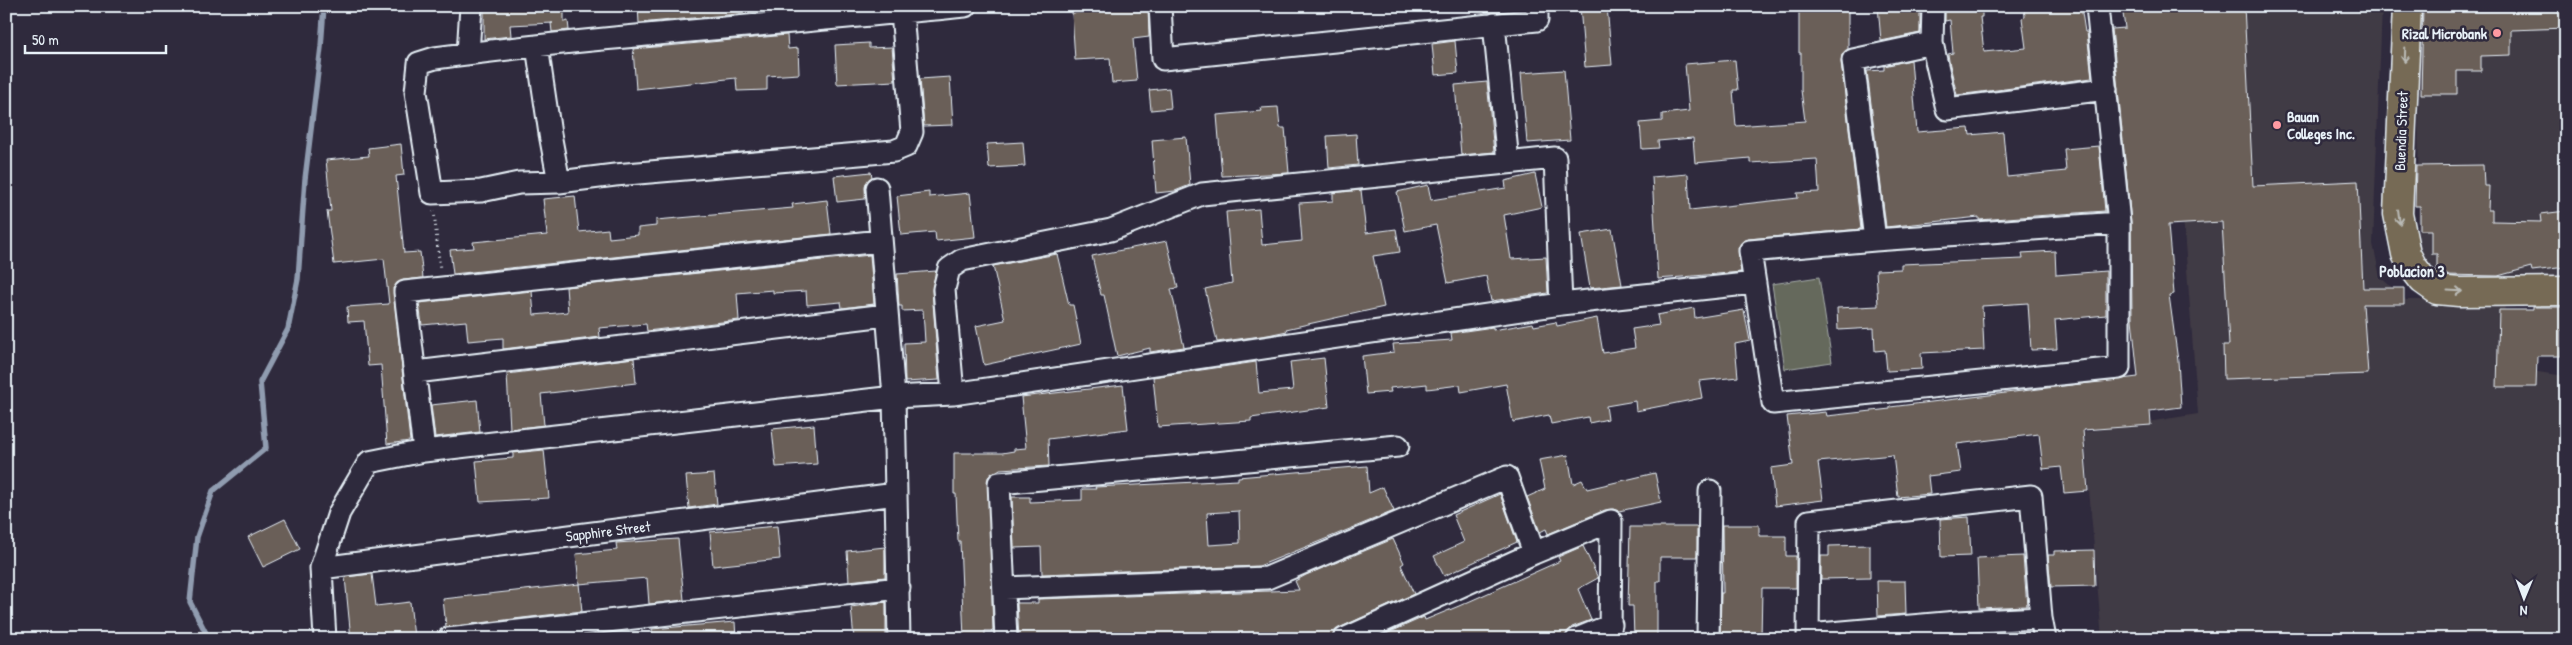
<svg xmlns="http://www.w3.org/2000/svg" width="2572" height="645" font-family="'Patrick Hand',sans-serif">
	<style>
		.built { fill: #413a45 }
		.grass { fill: #65695b; stroke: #a6adaa }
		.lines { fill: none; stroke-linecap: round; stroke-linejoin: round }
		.stream { stroke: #909cb0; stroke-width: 5.5 }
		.building { fill: #6a5e59; stroke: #e8f1f8; fill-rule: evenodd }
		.street-casing { stroke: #e8f1f8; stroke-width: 25 }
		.primary-casing { stroke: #e8f1f8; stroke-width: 31 }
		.path { stroke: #e8f1f8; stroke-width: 3; stroke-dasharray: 1 4; stroke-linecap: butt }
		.street { stroke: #2f2a3d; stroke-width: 21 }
		.primary { stroke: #766a55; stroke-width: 28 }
		.oneway { stroke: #babbb7 }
		.poi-dot { fill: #ff9aa2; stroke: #2f2a3d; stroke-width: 2 }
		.labels { text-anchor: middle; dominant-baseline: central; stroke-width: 5; stroke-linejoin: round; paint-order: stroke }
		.poi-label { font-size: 15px; font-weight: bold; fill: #e8f1f8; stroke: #2f2a3d; text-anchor: end }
		.street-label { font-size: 15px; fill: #e8f1f8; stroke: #2f2a3d }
		.neighbourhood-label { font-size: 16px; font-weight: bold; fill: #e8f1f8; stroke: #2f2a3d }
	</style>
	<rect width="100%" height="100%" fill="#2f2a3d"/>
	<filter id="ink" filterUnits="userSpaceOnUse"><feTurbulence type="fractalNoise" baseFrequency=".02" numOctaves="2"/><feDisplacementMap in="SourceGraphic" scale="10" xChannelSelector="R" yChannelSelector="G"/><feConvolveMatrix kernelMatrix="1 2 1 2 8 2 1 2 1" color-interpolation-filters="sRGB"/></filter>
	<g filter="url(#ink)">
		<!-- built -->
		<path class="built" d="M2167,6H2382L2373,244L2380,277L2406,300L2505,299L2503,367L2566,376V639H2102L2084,432L2198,414Z
			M2419,6H2566V280L2451,281L2422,257L2418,239Z"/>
		<!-- grass -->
		<path class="grass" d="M1819,277L1832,362L1785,369L1772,284Z"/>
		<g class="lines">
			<!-- stream -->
			<path class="stream" d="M209,639L190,602L197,537L213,491L266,448L260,382L288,329L298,279L305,179L321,47L324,6"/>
		</g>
		<!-- building -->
		<path class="building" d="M484,6H564V22L568,21L569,30L552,32L551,23H553L510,25L511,36L484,39Z
			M638,6H781V10L639,23Z
			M1121,6H1148L1149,37L1133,39L1137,81L1112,83L1110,58L1075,60L1072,13L1107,11L1106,8Z
			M1580,6H1607L1612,65L1585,67Z
			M1799,6H1848V49L1842,55L1841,62L1861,229L1748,239L1738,247L1741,272L1658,279L1652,177L1688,174L1690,210L1798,198L1797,193L1819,192L1817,159L1750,163V158L1695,163L1693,138L1658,141L1659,148L1642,149L1640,123L1662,121V114L1689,111L1685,64L1735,60L1738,90H1733L1736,126L1805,121L1801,90V53H1799Z
			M1878,6H1920V33L1881,41Z
			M1945,6H1982V17H1980L1984,52L2026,48L2022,18L2025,17L2024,6H2081L2085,32H2087L2092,78L1957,95L1949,61L1948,54L1953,53L1950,20L1945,21Z
			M2122,6H2244L2253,186L2358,181L2363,288H2404V304H2363L2368,374L2224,379L2223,345H2229L2222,222L2168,225L2174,294L2169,295L2178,361L2181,407L2150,411L2151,425L2083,430L2088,491L2064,493L2061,467L2043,469L2039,434L1957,444L1961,472L1928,476L1930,494L1898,497L1893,455L1818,462L1823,500L1775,506L1771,468L1793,465L1787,416L1826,412L1827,416L1890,409V407L2138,377L2132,319L2131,222L2112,29L2125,28Z
			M2435,6H2479V11H2515V6H2566V28L2511,30V55L2481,56V71H2457V94H2421L2423,7Z
			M787,35L788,49L798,48L799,74L767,76V90L737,91L736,78L636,89L633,49Z
			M1455,41L1458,73L1435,75L1432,44Z
			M869,43V48L892,47L895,81L837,84L835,45Z
			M1911,60L1917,132L1969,128L1970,135L2003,132L2007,177L2066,171L2064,149L2099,146L2105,211L1979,220V217L1886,227L1867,71L1884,70V66Z
			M1564,70L1570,140L1527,143L1521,73Z
			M950,77L953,125L924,126L920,79Z
			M1487,82L1494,152L1461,155L1455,85Z
			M1169,88L1171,108L1151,110L1149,90Z
			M1278,107L1280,128H1285L1289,173L1222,176L1217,115L1262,111L1261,108Z
			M1356,134L1358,165L1329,168L1327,136Z
			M1186,137L1190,185L1175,191L1156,193L1152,140Z
			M1023,142L1025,166L989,168L987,144Z
			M401,144L404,175L396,176L404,253L420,252L423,278L403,280L393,288L410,441L387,444L381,365L368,366L364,321L348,322L347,307L389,304L384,259L334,264L327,211H331L326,160L369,156L368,148Z
			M2483,165L2484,186H2489L2488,210H2492V221L2542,222L2541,214L2566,211V267L2532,271L2531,267L2498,276L2443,275L2437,270V254H2432V230H2420V206H2415L2416,166Z
			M871,172L872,177L866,183L865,199L837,202L834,176Z
			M1535,174L1542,207L1504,215L1511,259L1546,257L1548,293L1491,301L1486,276L1448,283L1436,225L1405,231L1397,192L1428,185L1431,200L1506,188L1505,181Z
			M1361,190L1366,233L1396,229L1400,252L1373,256L1384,307L1286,329L1287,331L1268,335L1217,342L1205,289L1232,283L1226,212L1259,209L1262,245L1302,241L1299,203L1333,201V193Z
			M929,192V197L970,193L975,237L936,241L935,232L901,235L897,196Z
			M575,196L579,232L608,229L609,238L638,235V228L656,226V220L793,208L792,204L827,200L831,234L453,274L450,250L474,248L473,242L547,235L543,199Z
			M1612,229L1622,285L1590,288L1581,234Z
			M1167,241L1178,288L1171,289L1184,347L1150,352V348L1117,356L1104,295H1101L1092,256Z
			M2055,251L2056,275L2106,271V315L2055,320L2057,349L2031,350L2028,303L1982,306L1984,350L1921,353L1922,369L1887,371L1885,350L1875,351L1874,328L1838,330L1837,308L1878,306L1876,270L1901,269V264L2023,259L2022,253Z
			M1057,254L1069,305H1073L1081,344L984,365L976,326L1005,320L993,266Z
			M870,255L874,304L842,308L841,302L807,305L806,291L773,293V290L737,293L739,320L647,331L646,324L599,328L600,337L503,349V338L468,341L466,321L422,325L419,303L532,291L534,315L568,312L566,287Z
			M936,271L932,290L939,380L905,382L904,343L925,342L923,310L902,311V306H899L897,274Z
			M2533,307H2566V331H2561V356H2537L2536,387H2497L2499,310H2533Z
			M1694,308L1695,318L1744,310L1750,341L1735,344L1738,377L1699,381L1702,398L1636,411L1635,401L1606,406L1608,419L1589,423L1588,417L1551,424L1549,415L1513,422L1506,384L1461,392L1460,385L1427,389V384L1390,388L1391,392L1366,394L1362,356L1394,352L1393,344L1452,340L1451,333L1493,327V330L1533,323L1534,326L1556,322L1557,326L1597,318L1603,353L1635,348L1632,329L1659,325L1657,315Z
			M634,358L636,383L541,394L544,425L510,429L507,374Z
			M1324,358L1329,407L1251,418V421L1158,427L1153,377L1256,362L1259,393L1293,390L1290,362Z
			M1123,385L1128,429L1048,439L1049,466L1000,469L988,477L993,631H985V639H964L960,541H958L956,494H954V453H1002L1014,451V449L1026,448L1021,397Z
			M477,400L480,432L435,437L431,405Z
			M814,425L817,464L776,467L772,429Z
			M544,450L549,498L480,502L476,461L513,458V453Z
			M1568,455L1573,484L1582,480L1587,489L1655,473L1661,502L1619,511L1613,509L1605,510L1548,534L1546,529L1540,532L1527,497L1545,489L1539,460Z
			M1367,466L1369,493L1383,487L1394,511L1259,566L1042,574L1041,547L1014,548L1012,497H1030V502L1082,500V489H1096L1095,487L1238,480V477ZM1239,511L1240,543L1209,545L1207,513Z
			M714,474L717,504L689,508L686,476Z
			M1500,494L1517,542L1444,576L1434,556L1464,542L1453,515Z
			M1969,517L1971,556L1941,557L1940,519Z
			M285,519L300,549L263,567L248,537Z
			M1722,525H1759V536H1786V556H1796V588H1762L1761,639H1720L1721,593H1723Z
			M777,526L780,559L713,566L710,532Z
			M1630,527H1697V557H1660V581H1657V639H1634L1633,606H1628Z
			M678,539L684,600L649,604L647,578L579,584L576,554L617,550L616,543Z
			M1393,539L1404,563L1401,565L1414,594L1339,628L1334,632L1332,639H1019L1017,603H1038V599L1299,590L1295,581L1306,575Z
			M1870,545V578L1821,579V556H1829V546Z
			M1583,546L1598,578L1578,589L1591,620L1572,627L1566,635L1556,639H1375L1424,617L1425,620L1459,606L1560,561L1558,557Z
			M885,547V577L849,581L847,551Z
			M2094,550L2095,586L2051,587L2048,555H2054V551Z
			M2023,556L2027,606L1979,608L1977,558Z
			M372,574L376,606L410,602L414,637L351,639L345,577Z
			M1877,581H1905L1906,614L1878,616Z
			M579,584L582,611L446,627L443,599Z
			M886,602V639H854L851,607Z
			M735,622L736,639H653L652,629Z"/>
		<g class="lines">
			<!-- street casing -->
			<g class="street-casing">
				<path id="street" d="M901,6L902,12L912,132L906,146L894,151L615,175L559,182L519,183L481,191L432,193L416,92L419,63L435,58C610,35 788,24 965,6
					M1160,6L1163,59L1537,20V6
					M1933,6L1932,43L1947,109L2106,89
					M2097,6L2119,223
					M1494,24L1508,162
					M537,46L550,134L559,182
					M468,54L471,6
					M877,188L894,397L899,639
					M1875,240L2119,223V368L1773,403L1750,251L1875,240L1853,60L1932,43
					M416,372L886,315
					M953,394L944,289L949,269L962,260L1111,230L1202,194L1555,158L1561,304
					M424,451L405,292L880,241
					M321,568L896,494
					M1005,588L1267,578L1507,477L1534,553
					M2041,618L2045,639
					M325,639L321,568L339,513L369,462L424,451L894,397L953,394L1561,304L1755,283
					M448,639L899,588
					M1006,639L999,483L1398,446
					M1344,639L1534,553L1611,521L1610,639
					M1577,639L1611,625
					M1708,639L1710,491
					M1808,639L1809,521L2031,496L2041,618L1957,622L1808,635"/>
			</g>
			<!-- primary casing -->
			<g class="primary-casing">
				<path id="primary" d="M2407,6L2398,214L2406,254L2413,267L2423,280L2437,290L2459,292L2566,291"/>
			</g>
			<!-- path -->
			<path class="path" d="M434,211L440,270"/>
			<!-- street -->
			<use href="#street" class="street"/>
			<!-- primary -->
			<use href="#primary" class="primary"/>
		</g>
		<!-- one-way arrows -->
		<defs><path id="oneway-shaft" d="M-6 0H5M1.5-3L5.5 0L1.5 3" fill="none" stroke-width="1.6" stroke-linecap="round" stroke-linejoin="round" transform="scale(1.25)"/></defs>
		<g class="oneway">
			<use href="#oneway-shaft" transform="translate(2405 55) rotate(92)"/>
			<use href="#oneway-shaft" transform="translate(2399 217) rotate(83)"/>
			<use href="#oneway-shaft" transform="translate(2455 291) rotate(3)"/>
		</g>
	</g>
	<!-- markers -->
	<g class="poi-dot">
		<circle cx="2497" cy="33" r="5"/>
		<circle cx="2277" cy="125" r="5"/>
	</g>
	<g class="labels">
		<!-- poi labels -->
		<g class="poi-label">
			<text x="2487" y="33">Rizal Microbank</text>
			<text x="2287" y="116" text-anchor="start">Bauan<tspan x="2287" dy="17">Colleges Inc.</tspan></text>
		</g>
		<!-- street labels -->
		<g class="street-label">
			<text transform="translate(2401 131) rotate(-88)">Buendia Street</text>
			<text transform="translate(608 531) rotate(-7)">Sapphire Street</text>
		</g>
		<!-- neighbourhood labels -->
		<g class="neighbourhood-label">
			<text x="2412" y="271">Poblacion 3</text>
		</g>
	</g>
	<!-- margin -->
	<rect width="2572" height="645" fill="none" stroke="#2f2a3d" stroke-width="25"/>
	<rect x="12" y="12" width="2547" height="620" fill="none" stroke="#e8f1f8" stroke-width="2" filter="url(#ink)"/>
	<!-- north arrow -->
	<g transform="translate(2524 598) rotate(181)" stroke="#2f2a3d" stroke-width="4" paint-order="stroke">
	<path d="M0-4L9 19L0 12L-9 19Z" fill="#e8f1f8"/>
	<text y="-8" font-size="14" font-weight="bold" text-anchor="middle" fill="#e8f1f8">N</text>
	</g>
	<!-- scale -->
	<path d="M25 45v8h141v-8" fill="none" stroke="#e8f1f8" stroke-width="2.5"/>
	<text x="32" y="45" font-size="15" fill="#e8f1f8" stroke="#2f2a3d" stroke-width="4" paint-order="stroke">50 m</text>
</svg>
